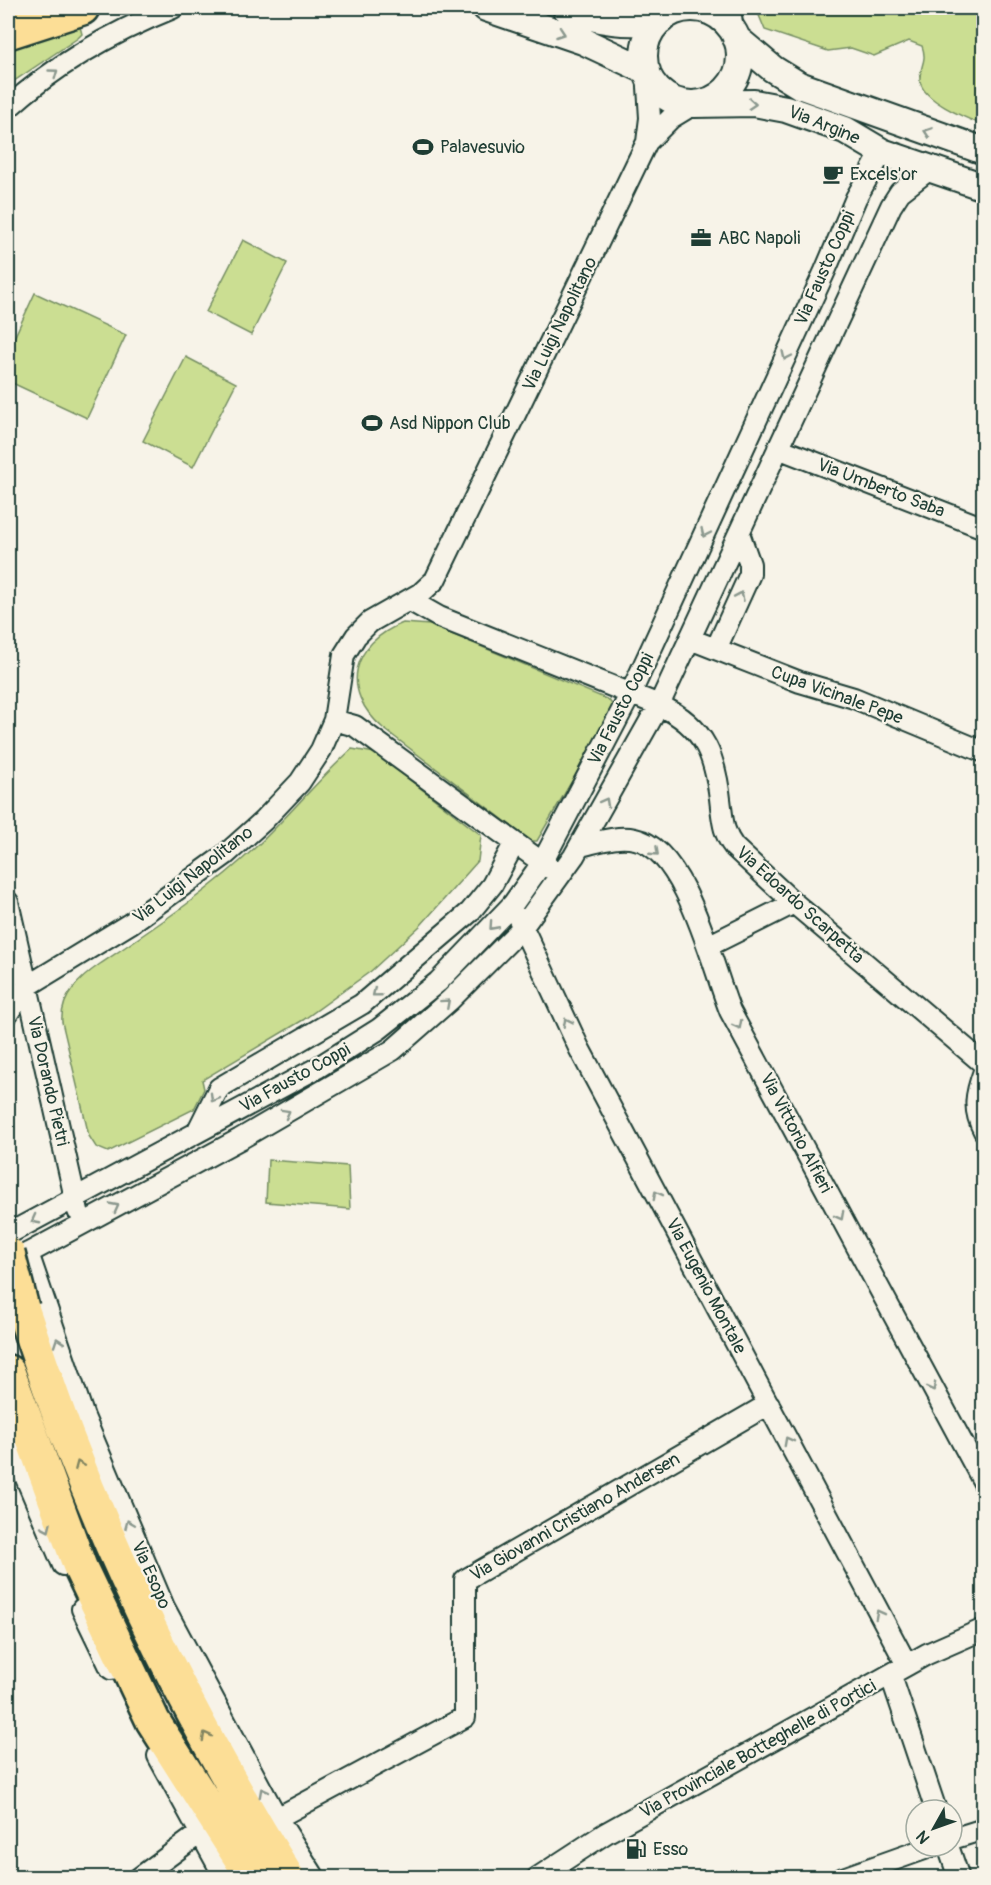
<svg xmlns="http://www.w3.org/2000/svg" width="991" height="1885" font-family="Pangolin,sans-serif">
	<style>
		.green { fill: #cbde92; stroke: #758e63; stroke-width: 1.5 }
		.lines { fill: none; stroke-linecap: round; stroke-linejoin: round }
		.minor-casing { stroke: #1f3d34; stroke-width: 24 }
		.tertiary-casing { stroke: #1f3d34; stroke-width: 30 }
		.trunk-casing { stroke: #1f3d34; stroke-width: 38 }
		.minor { stroke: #f7f3e8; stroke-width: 20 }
		.tertiary { stroke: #f7f3e8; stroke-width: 26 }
		.trunk { stroke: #fcde96; stroke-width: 33 }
		.trunk-bridge-casing { stroke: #1f3d34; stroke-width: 38; stroke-linecap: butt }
		.trunk-bridge { stroke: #fcde96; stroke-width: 33 }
		.oneway { stroke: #8b988e }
		.oneway2 { stroke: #828560 }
		.labels { text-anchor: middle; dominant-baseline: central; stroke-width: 4.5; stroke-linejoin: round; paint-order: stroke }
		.street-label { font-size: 18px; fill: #1f3d34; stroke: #f7f3e8 }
		.poi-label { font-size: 18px; fill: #1f3d34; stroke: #f7f3e8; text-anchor: start }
	</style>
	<rect width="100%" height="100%" fill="#f7f3e8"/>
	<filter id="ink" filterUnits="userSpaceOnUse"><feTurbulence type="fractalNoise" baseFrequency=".0167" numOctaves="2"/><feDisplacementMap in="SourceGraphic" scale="12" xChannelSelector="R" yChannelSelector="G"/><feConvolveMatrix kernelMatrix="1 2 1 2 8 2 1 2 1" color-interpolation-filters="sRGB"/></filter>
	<g filter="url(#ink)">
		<!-- green -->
		<path class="green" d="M756,8H983V125C966,118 923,101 920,81C919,66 928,62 922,46L909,41L874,56L851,48L828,51L765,30Z
			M79,23L82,34L78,38L8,85V46Z
			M243,240L287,263L251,335L206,312Z
			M35,293L126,335L87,418L8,381V351Z
			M186,357L236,383L193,467L143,441Z
			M403,623L430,625L609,700L613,706L612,712L537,841H531L383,728C339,690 352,643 403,623Z
			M352,749L375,753L481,835L478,861L421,925L371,971L303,1020L202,1080L204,1089L194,1109L108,1152L96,1147L89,1136L62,1022C60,996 80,978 100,964C155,927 211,890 259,844C291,813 319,779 352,749Z
			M268,1160L348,1166L350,1209L266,1202Z"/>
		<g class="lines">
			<!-- minor casing -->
			<g class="minor-casing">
				<path id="minor" d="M12,8H48
					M730,8L733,31
					M684,9L686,8
					M8,108C56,64 113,32 173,8
					M647,142L650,118L647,71
					M778,448L984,528
					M409,600L439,617L659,705C707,727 716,759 721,807C723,823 724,834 734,847L794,903L984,1064
					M690,639L800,682L854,698L984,752
					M716,649L750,574V564L739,533
					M334,720L355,726L551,869
					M580,846C598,842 617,835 635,839C686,849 713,969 730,1011L984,1483
					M8,902L78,1211
					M518,917L579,1048L907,1665
					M708,946L794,903
					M8,1013L26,987L131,923L225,855L263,821L300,782L321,750L334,720L344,655L356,636L370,622L421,593L435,580L647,142L671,118L694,104
					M984,1071C976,1093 972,1109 984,1131
					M197,1132L219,1088L362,1004L470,912L492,885L514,844
					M8,1234L317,1068L379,1029L438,982L513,904L542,863L630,695L825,271L856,198L882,152
					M28,1253L84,1417L164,1607L277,1818L315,1878
					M8,1264L240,1139L393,1050L450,1000L522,928L574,856L659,705L891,206L900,192L931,168
					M8,1436L63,1565
					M82,1609L111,1669
					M891,1676L936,1810
					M158,1756L225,1878
					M277,1818L465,1717V1580L769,1404
					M952,1839L984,1829
					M948,1846L959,1878
					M139,1878L200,1833
					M537,1878L606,1833L927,1654L984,1629
					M843,1878L933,1846"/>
			</g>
			<!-- tertiary casing -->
			<g class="tertiary-casing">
				<path id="tertiary" d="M486,8L583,41L647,71
					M566,8C598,22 627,25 661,20
					M644 56a48 48 0 1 1 96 0a48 48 0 1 1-96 0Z
					M736,38L773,69L799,85L984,151
					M694,104L754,103L786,109L845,130L882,152L984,187"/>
			</g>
			<!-- trunk casing -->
			<g class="trunk-casing">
				<path id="trunk" d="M8,32L82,8
					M22,1308C37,1351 51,1394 67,1436C126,1590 201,1738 288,1878
					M8,1372L80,1567L153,1721L253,1878"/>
			</g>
			<!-- minor -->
			<use href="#minor" class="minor"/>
			<!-- tertiary -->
			<use href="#tertiary" class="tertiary"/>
			<!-- trunk -->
			<use href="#trunk" class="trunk"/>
			<!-- trunk-bridge casing -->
			<g class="trunk-bridge-casing">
				<path id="trunk-bridge" d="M8,1254L22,1308"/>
			</g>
			<!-- trunk-bridge -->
			<use href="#trunk-bridge" class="trunk-bridge"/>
		</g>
		<!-- one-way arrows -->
		<defs><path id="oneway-chevron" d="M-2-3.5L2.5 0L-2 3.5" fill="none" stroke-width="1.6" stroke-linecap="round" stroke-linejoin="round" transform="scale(1.5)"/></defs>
		<g class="oneway">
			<use href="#oneway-chevron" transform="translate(561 33) rotate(19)"/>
			<use href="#oneway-chevron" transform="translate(54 73) rotate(-36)"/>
			<use href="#oneway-chevron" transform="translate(752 104) rotate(4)"/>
			<use href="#oneway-chevron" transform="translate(928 132) rotate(-161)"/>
			<use href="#oneway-chevron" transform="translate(786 356) rotate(115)"/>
			<use href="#oneway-chevron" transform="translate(705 533) rotate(115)"/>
			<use href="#oneway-chevron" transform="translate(740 596) rotate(-66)"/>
			<use href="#oneway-chevron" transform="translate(605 802) rotate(-61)"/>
			<use href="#oneway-chevron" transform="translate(655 852) rotate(43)"/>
			<use href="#oneway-chevron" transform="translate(493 926) rotate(132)"/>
			<use href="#oneway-chevron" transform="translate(376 993) rotate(141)"/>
			<use href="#oneway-chevron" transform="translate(446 1003) rotate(-42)"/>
			<use href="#oneway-chevron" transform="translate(567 1022) rotate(-116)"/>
			<use href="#oneway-chevron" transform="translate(738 1025) rotate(62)"/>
			<use href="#oneway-chevron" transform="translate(214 1098) rotate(120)"/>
			<use href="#oneway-chevron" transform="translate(286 1113) rotate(-29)"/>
			<use href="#oneway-chevron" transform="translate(657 1195) rotate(-118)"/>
			<use href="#oneway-chevron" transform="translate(115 1207) rotate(-28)"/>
			<use href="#oneway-chevron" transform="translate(840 1216) rotate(62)"/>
			<use href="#oneway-chevron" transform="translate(35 1220) rotate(152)"/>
			<use href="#oneway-chevron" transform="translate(58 1342) rotate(-109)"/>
			<use href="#oneway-chevron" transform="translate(932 1387) rotate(62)"/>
			<use href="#oneway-chevron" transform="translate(788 1441) rotate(-118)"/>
			<use href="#oneway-chevron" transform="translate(129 1524) rotate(-113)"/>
			<use href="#oneway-chevron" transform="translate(47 1528) rotate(66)"/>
			<use href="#oneway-chevron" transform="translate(879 1614) rotate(-118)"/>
			<use href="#oneway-chevron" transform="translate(263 1792) rotate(-118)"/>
		</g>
		<g class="oneway2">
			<use href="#oneway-chevron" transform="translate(79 1465) rotate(-113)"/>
			<use href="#oneway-chevron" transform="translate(206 1736) rotate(-118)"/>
		</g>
	</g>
	<!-- icons -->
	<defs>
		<g id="stadium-bare" transform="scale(1.62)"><path d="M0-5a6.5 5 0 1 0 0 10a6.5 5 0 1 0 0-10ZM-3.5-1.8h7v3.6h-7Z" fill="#1f3d34" stroke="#f7f3e8" stroke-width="2.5" paint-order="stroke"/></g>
		<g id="cafe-bare" transform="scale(1.62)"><path d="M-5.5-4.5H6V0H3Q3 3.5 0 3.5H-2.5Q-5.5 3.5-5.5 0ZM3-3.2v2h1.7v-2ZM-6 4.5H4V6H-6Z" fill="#1f3d34" stroke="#f7f3e8" stroke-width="2.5" paint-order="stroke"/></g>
		<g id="office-bare" transform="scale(1.62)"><path d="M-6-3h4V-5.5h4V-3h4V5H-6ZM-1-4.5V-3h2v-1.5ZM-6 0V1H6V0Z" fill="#1f3d34" stroke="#f7f3e8" stroke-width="2.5" paint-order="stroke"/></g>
		<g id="fuel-bare" transform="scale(1.62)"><path d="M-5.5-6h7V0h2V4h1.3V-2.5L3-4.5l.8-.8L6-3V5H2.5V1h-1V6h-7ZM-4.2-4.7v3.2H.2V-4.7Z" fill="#1f3d34" stroke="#f7f3e8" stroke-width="2.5" paint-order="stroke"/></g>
	</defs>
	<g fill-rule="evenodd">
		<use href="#stadium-bare" x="423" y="147"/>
		<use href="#cafe-bare" x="833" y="174"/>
		<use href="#office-bare" x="701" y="238"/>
		<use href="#stadium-bare" x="372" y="423"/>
		<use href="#fuel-bare" x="636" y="1849"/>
	</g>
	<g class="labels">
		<!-- street labels -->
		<g class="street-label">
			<text transform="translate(824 125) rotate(22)">Via Argine</text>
			<text transform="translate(825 268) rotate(-66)">Via Fausto Coppi</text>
			<text transform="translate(560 324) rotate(-64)">Via Luigi Napolitano</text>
			<text transform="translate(881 488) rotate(21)">Via Umberto Saba</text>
			<text transform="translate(837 695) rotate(20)">Cupa Vicinale Pepe</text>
			<text transform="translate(621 709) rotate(-63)">Via Fausto Coppi</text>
			<text transform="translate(193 875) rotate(-38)">Via Luigi Napolitano</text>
			<text transform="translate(800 905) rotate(42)">Via Edoardo Scarpetta</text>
			<text transform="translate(295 1078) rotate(-29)">Via Fausto Coppi</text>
			<text transform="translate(48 1081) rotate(77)">Via Dorando Pietri</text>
			<text transform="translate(796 1133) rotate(62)">Via Vittorio Alfieri</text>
			<text transform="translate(706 1286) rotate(62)">Via Eugenio Montale</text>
			<text transform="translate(575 1517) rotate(-30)">Via Giovanni Cristiano Andersen</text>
			<text transform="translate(151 1575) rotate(66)">Via Esopo</text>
			<text transform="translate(758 1749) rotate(-29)">Via Provinciale Botteghelle di Portici</text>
		</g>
		<!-- poi labels -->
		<g class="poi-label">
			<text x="440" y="147">Palavesuvio</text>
			<text x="850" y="174">Excels'or</text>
			<text x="718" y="238">ABC Napoli</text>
			<text x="389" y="423">Asd Nippon Club</text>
			<text x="653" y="1849">Esso</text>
		</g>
	</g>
	<!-- margin -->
	<rect width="991" height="1885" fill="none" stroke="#f7f3e8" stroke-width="30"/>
	<rect x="15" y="15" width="961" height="1855" fill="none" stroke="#1f3d34" stroke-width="2" filter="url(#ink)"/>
	<!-- north arrow -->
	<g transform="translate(934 1828) rotate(230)"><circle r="28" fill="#f7f3e8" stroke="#a1aaa0" stroke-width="1.5"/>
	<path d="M0-4.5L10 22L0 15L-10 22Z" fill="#1f3d34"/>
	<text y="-9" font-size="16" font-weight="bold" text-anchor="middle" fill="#1f3d34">N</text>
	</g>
</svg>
